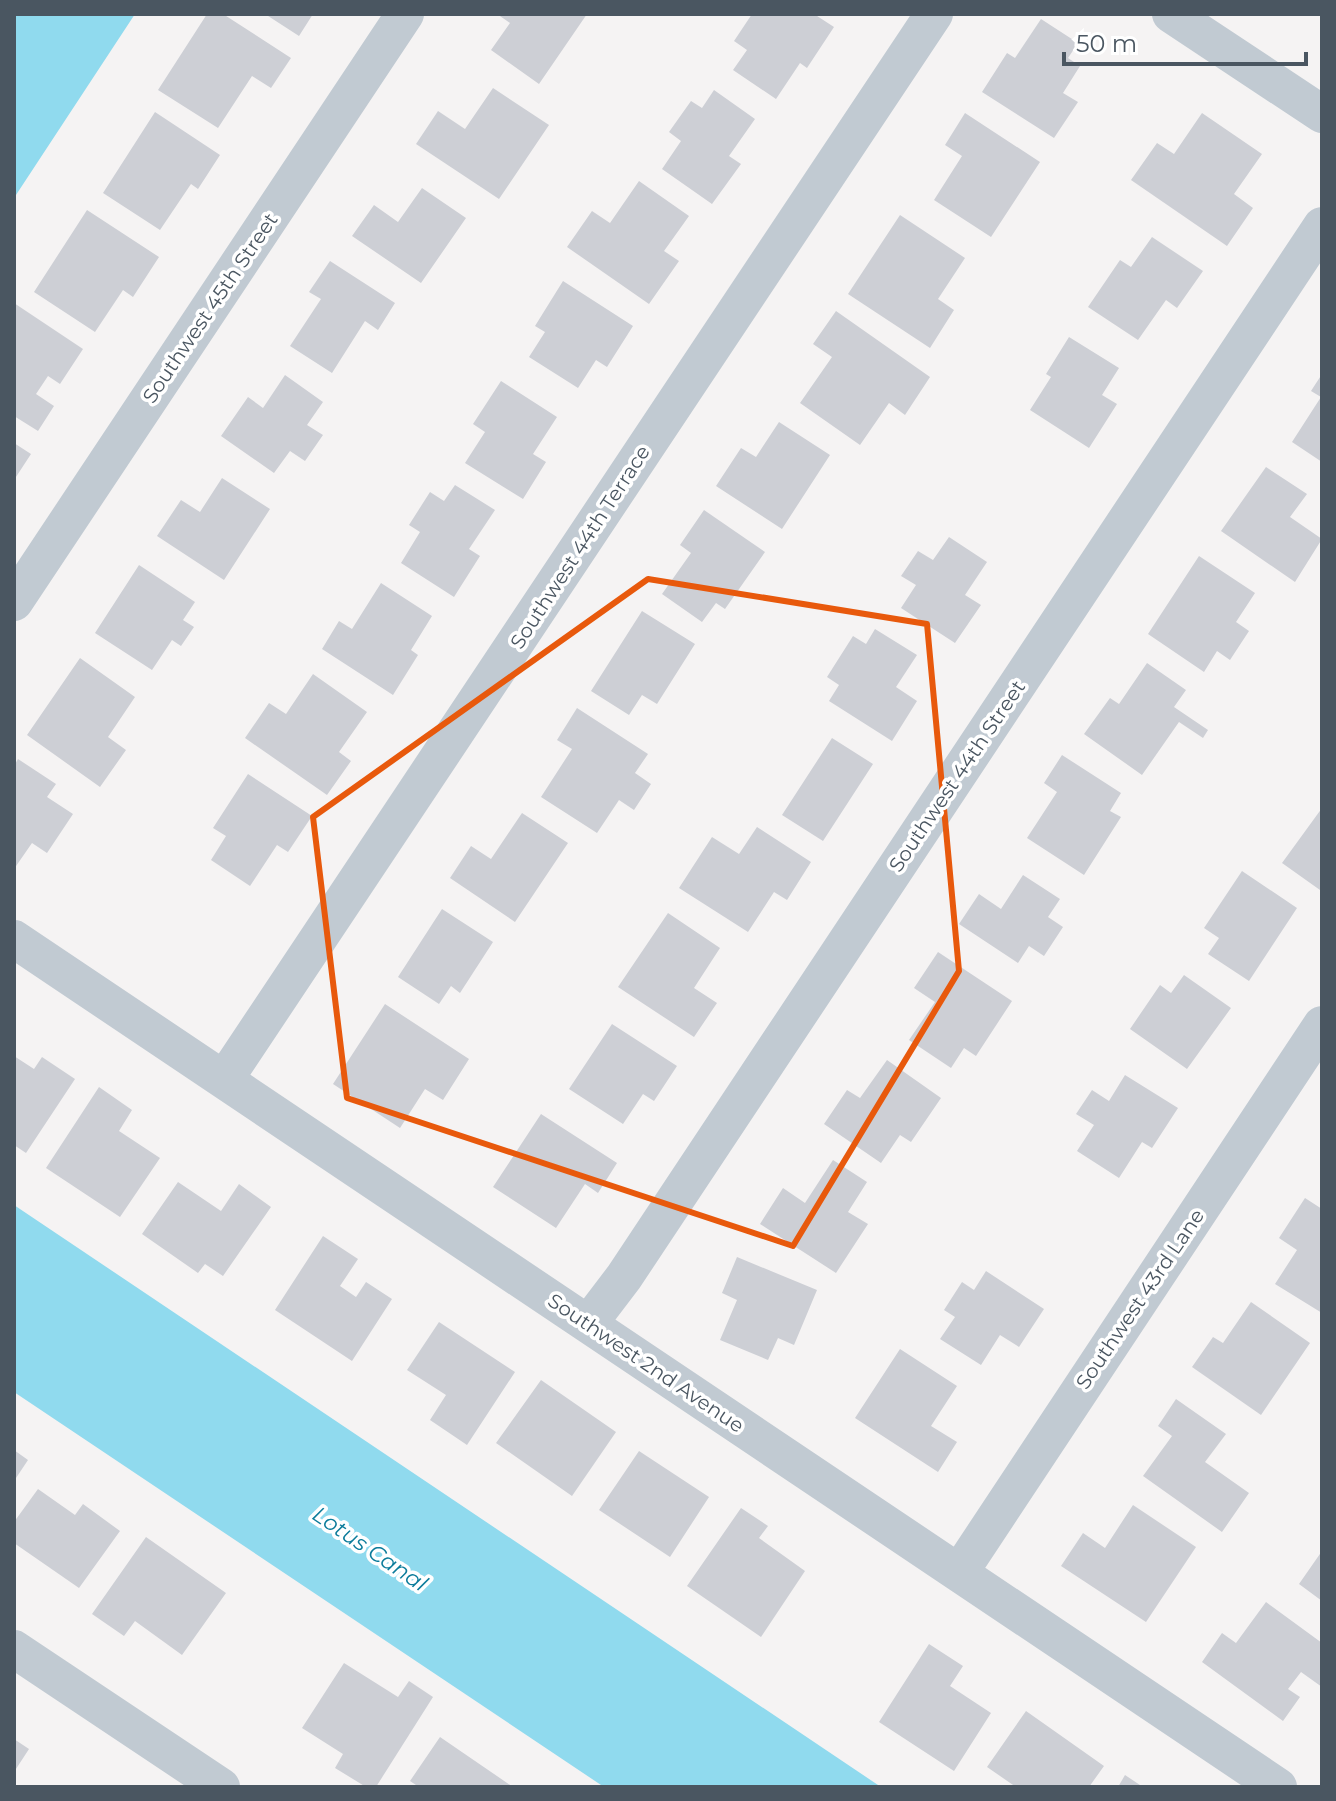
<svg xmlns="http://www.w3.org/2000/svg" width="1336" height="1801" font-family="Montserrat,sans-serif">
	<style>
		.water { fill: #90daee }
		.building { fill: #cdcfd5 }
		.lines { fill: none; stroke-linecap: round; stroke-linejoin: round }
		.minor { stroke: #c1cad2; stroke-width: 38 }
		.marked { fill: none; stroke: #e8590c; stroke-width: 6; stroke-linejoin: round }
		.labels { text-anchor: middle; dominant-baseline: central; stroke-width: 7; stroke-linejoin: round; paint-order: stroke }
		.street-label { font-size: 20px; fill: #4a5661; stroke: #fff }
		.water-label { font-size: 22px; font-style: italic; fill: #0c7c9b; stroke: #fff }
	</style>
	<rect width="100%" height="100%" fill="#f5f3f3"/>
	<!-- water -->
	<path class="water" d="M14,14H135L14,198Z
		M14,1205L881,1787H604L14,1392Z"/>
	<!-- building -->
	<path class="building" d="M207,14H223L291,58L271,88L252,76L218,128L158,90Z
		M265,14H313L299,36Z
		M497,14H587L539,84L491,50L510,23Z
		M752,14H814L834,27L807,68L800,63L776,99L733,70L747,50L734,41Z
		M1041,19L1078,43L1068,58L1080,66L1063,93L1078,102L1054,138L982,92L1007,53L1015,58Z
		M493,88L549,125L499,199L416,144L438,111L465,129Z
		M714,90L755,119L729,156L741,164L712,204L662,169L681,141L669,132L691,101L702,108Z
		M155,112L220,155L198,189L191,184L160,230L103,193Z
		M965,113L1040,162L991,237L934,200L962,156L945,145Z
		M1202,113L1262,154L1234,194L1253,208L1227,246L1131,180L1157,143L1174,154Z
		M639,181L689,216L664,251L679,261L649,304L567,247L592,211L610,223Z
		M422,188L466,218L421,283L352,236L374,205L398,222Z
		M87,210L159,257L133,297L123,290L95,332L34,292Z
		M900,215L965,258L938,299L954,310L930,348L848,294Z
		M1152,237L1203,271L1177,308L1166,300L1138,340L1088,307L1120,260L1131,267Z
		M330,261L395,303L378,330L365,321L332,373L290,346L321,299L309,292Z
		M563,281L633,326L607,367L596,360L578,388L529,357L545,332L535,326Z
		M14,303L83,349L60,384L48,376L36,394L54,406L38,431L14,416Z
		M836,311L930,377L905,415L889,403L860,445L800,403L832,357L813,344Z
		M1069,337L1119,368L1102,395L1117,404L1089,448L1030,410L1051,377L1046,374Z
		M1322,374V462L1292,442L1321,397L1311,391Z
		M285,375L323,402L307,425L323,435L305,461L290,451L274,473L221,436L248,397L263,408Z
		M501,381L557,417L533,454L546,462L523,499L465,463L485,432L473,424Z
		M779,422L830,455L782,529L716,486L741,448L756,457Z
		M14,443L31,454L14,480Z
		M1266,467L1307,494L1290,517L1322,539L1295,582L1221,531Z
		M222,478L270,509L224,580L157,536L181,500L200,512Z
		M455,485L495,510L469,549L480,556L454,597L401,563L420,532L409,525L430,492L444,501Z
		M704,510L765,552L725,609L716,603L702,622L662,594L691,553L680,545Z
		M949,537L987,562L965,595L981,605L955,643L901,608L916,585L901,576L918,551L933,560Z
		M1199,556L1255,593L1236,622L1249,631L1230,660L1217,651L1204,672L1148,634Z
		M139,565L195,602L183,620L194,627L181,646L172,640L152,670L95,633Z
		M381,583L432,616L411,650L418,655L393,695L322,649L339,621L352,629Z
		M642,611L695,644L657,704L642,695L629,715L591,691Z
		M875,629L917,655L896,687L917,701L892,741L829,701L839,685L827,677L853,636L866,644Z
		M80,658L135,697L108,737L126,750L100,787L27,735Z
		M1147,663L1186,690L1174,707L1208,730L1203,738L1179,722L1142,775L1084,734L1110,698L1119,704Z
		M313,674L367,712L339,752L351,761L327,795L245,738L269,703L286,714Z
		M577,708L648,754L635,773L651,784L634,810L619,800L597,833L541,797L572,749L557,740Z
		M832,738L873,764L823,841L782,815Z
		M1062,755L1121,793L1110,811L1121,817L1084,875L1027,838L1057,792L1044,783Z
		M18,759L56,784L47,797L73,814L47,853L32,843L14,869V766Z
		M248,774L312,816L288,852L277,845L250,886L211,860L226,836L213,828Z
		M1322,808V887L1320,890L1282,863Z
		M522,813L568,843L515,922L450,878L471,846L491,859Z
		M757,827L811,862L787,900L774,892L748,932L679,888L712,837L739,854Z
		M1242,871L1297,908L1249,981L1208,954L1219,938L1204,928Z
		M1023,875L1060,899L1048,917L1063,927L1044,956L1029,946L1018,963L959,924L979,894L1001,909Z
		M442,909L493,942L460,993L451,986L439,1004L398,977Z
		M668,913L720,948L694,988L717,1003L694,1037L618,987Z
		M938,952L1012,1001L976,1056L964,1048L951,1068L909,1040L935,1002L914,988Z
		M1184,975L1231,1008L1187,1069L1130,1029L1160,985L1171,993Z
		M385,1004L469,1059L443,1100L425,1089L400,1128L333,1084Z
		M612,1024L677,1066L654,1101L643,1094L623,1124L569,1089Z
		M14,1056L34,1069L42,1057L75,1079L26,1153L14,1145Z
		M887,1060L941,1098L911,1142L900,1135L881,1163L824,1124L847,1090L860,1098Z
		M1125,1075L1178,1108L1152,1148L1142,1142L1119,1178L1077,1151L1094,1125L1076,1114L1092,1090L1109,1101Z
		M99,1087L132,1110L119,1131L160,1158L120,1217L46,1168Z
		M541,1114L617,1163L598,1193L585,1184L556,1228L493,1187Z
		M833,1160L867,1182L848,1212L868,1224L836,1273L760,1224L783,1188L805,1203Z
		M178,1182L221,1211L239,1184L271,1207L223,1276L205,1264L198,1273L142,1234Z
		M1305,1198L1322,1209V1313L1275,1284L1297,1250L1279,1238Z
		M323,1236L358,1259L340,1286L356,1297L366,1282L392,1299L352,1361L275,1310Z
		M737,1257L817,1290L794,1345L778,1338L768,1360L720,1340L737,1300L722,1293Z
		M986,1271L1044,1309L1019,1347L1000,1335L981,1365L940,1339L955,1317L944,1310L962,1282L974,1290Z
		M1251,1302L1310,1343L1261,1415L1192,1367L1213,1337L1223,1343Z
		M439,1322L515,1372L467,1445L430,1420L446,1395L407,1370Z
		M900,1349L957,1386L931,1426L957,1442L938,1472L855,1418Z
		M541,1380L616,1432L572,1496L496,1443Z
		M1176,1399L1226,1434L1205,1462L1249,1493L1222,1532L1143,1476L1172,1436L1158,1426Z
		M14,1450L28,1460L14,1481Z
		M639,1451L709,1497L670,1557L599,1510Z
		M38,1489L75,1515L83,1504L120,1531L79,1588L14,1543V1522Z
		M1133,1505L1196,1547L1146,1622L1061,1566L1083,1533L1105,1548Z
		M741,1508L768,1526L759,1538L805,1571L761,1637L687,1586Z
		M146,1537L226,1593L182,1655L135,1621L124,1636L92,1614Z
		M1322,1551V1601L1299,1584Z
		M1266,1602L1322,1643V1687L1301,1672L1288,1689L1300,1697L1283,1721L1202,1662L1222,1633L1236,1643Z
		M929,1644L963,1666L950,1686L991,1713L954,1771L879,1722Z
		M344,1663L398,1697L409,1681L433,1697L376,1787H366L335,1768L343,1754L302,1728Z
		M1026,1711L1104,1766L1089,1787H1016L987,1767Z
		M440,1737L513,1787H419L410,1781Z
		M14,1739L29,1749L14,1772Z
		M1125,1775L1143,1787H1118Z"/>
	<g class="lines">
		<!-- minor -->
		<path class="minor" d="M1171,14L1322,114
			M14,602L405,14
			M14,939L1278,1787
			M224,1080L934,14
			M589,1323L624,1277L1322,226
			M959,1573L1322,1025
			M14,1649L221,1787"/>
	</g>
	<!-- marked area -->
	<path class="marked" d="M648,579L927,624L959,971L793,1246L347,1098L313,817Z"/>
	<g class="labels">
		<!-- street labels -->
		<g class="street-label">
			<text transform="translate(210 308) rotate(-56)">Southwest 45th Street</text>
			<text transform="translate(580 547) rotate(-57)">Southwest 44th Terrace</text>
			<text transform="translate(957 776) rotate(-56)">Southwest 44th Street</text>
			<text transform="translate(1140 1299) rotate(-56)">Southwest 43rd Lane</text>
			<text transform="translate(646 1363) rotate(34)">Southwest 2nd Avenue</text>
		</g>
		<!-- water labels -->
		<g class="water-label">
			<text transform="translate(370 1549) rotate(34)">Lotus Canal</text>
		</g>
	</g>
	<!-- border -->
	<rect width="1336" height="1801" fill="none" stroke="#4a5661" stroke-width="32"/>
	<!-- scale -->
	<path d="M1064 52v12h242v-12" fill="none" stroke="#4a5661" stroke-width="4"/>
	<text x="1076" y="52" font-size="24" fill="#4a5661" stroke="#ffffff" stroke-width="6" paint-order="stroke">50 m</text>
</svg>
